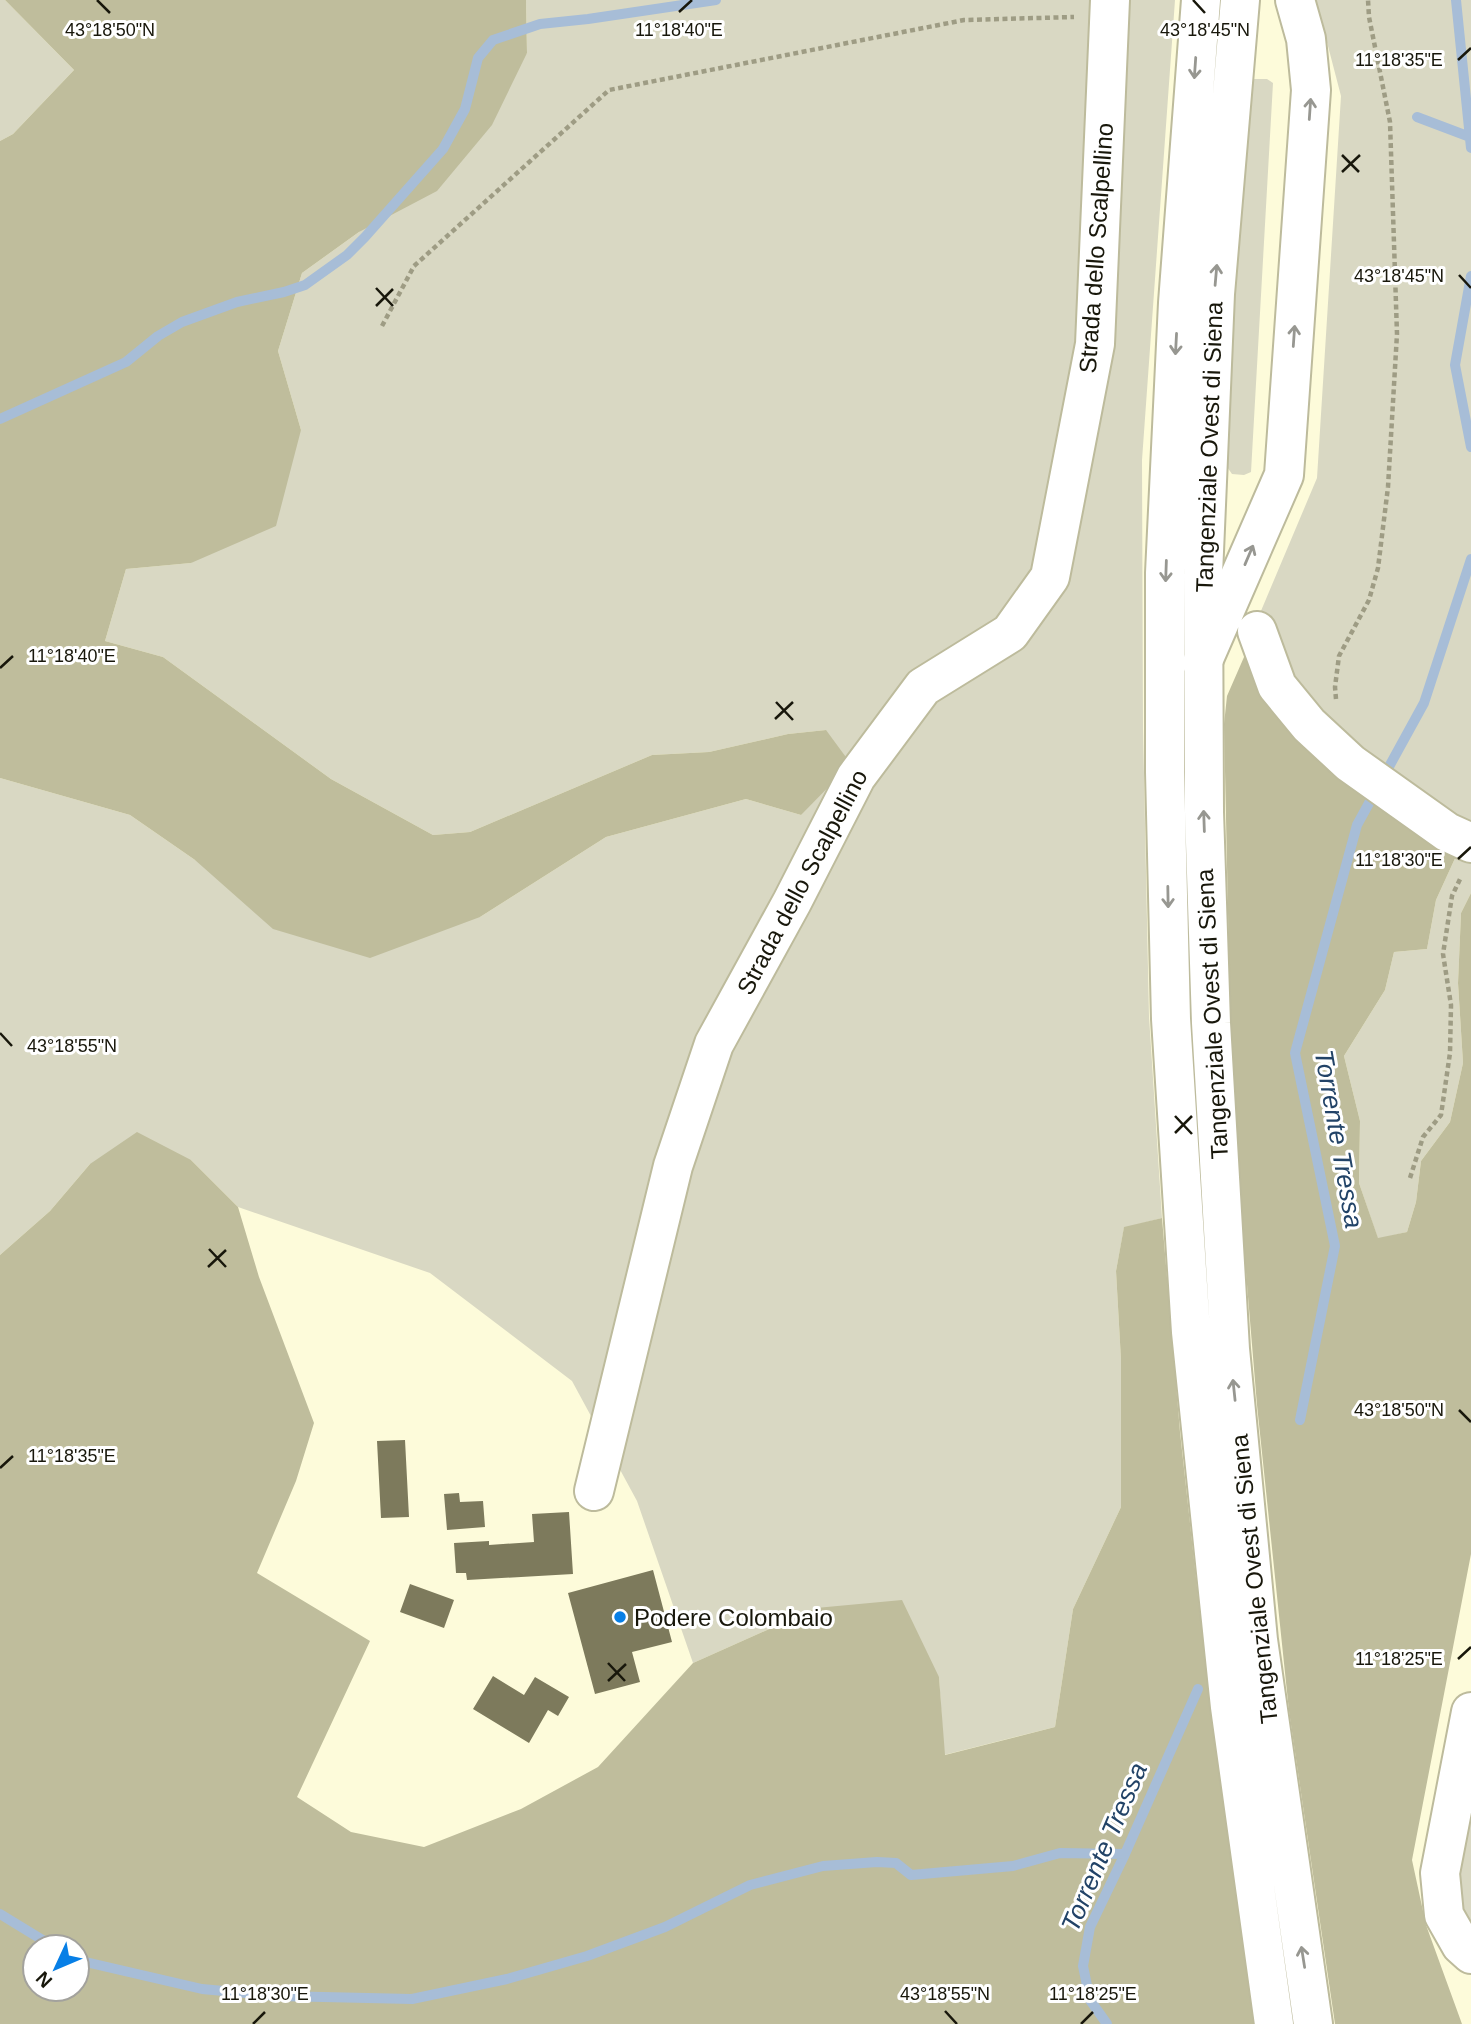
<svg xmlns="http://www.w3.org/2000/svg" width="1471" height="2024" font-family="Helvetica,sans-serif">
	<style>
		.green { fill: #d9d8c3 }
		.forest { fill: #bfbd9c; fill-rule: evenodd }
		.lines { fill: none; stroke-linecap: round; stroke-linejoin: round }
		.stream { stroke: #a7bdd7; stroke-width: 10 }
		.building { fill: #7d7a5c }
		.minor-casing { stroke: #bdbb9c; stroke-width: 42 }
		.highway-casing { stroke: #bdbb9c; stroke-width: 42 }
		.path { stroke: #9e9c84; stroke-width: 4.5; stroke-dasharray: 5 3.5; stroke-linecap: butt }
		.minor { stroke: #fff; stroke-width: 38 }
		.highway { stroke: #fff; stroke-width: 38 }
		.oneway { stroke: #979791 }
		.ticks { fill: none; stroke: #18170b; stroke-width: 2.5 }
		.poi-dot { fill: #077fe6; stroke: #fff; stroke-width: 2.5 }
		.labels { text-anchor: middle; dominant-baseline: central; stroke-width: 6; stroke-linejoin: round; paint-order: stroke }
		.street-label { font-size: 24px; fill: #18170b; stroke: #fff }
		.poi-label { font-size: 24px; fill: #18170b; stroke: #fff; text-anchor: start }
		.water-label { font-size: 26px; font-style: italic; fill: #224367; stroke: #fff }
		.ticks-label { font-size: 18px; text-anchor: middle; fill: #18170b; stroke: #fff; stroke-width: 6; stroke-linejoin: round; paint-order: stroke }
	</style>
	<rect width="100%" height="100%" fill="#fdfbda"/>
	<!-- green -->
	<path class="green" d="M0,0H5L74,70L13,134L0,141Z
		M526,0H1175L1142,460L1143,728L1149,1016L1162,1218L1124,1228L1116,1271L1121,1360V1507L1073,1609L1055,1727L944,1755L939,1677L816,1608L693,1663L637,1501L572,1381L430,1273L238,1207L191,1160L90,1164L50,1211L0,1255V778L130,815L195,860L480,917L606,837L746,799L801,815L826,730L788,734L709,752L652,755L470,832L433,835L331,779L163,657L105,641L126,569L191,563L301,430L278,351L302,273L359,232L527,53Z
		M1316,0H1471V833L1315,721L1258,618L1317,478L1341,96Z
		M1254,79H1267L1273,83L1251,472L1244,475L1232,474L1225,464L1248,83Z
		M1457,854L1471,861V893L1461,913L1458,983L1463,1063L1450,1122L1421,1161L1416,1202L1407,1232L1378,1239L1359,1183L1360,1121L1344,1056L1385,990L1394,952L1427,949L1436,900Z
		M1471,1812V1927L1461,1908L1457,1876Z"/>
	<!-- forest -->
	<path class="forest" d="M5,0H526L527,53L492,125L437,191L359,232L302,273L278,351L301,430L276,526L191,563L126,569L105,641L163,657L331,779L433,835L470,832L652,755L709,752L788,734L826,730L851,764L801,815L746,799L606,837L480,917L370,958L273,929L195,860L130,815L0,778V141L13,134L74,70Z
		M1251,641L1457,854L1436,900L1427,949L1394,952L1385,990L1344,1056L1360,1121L1359,1183L1378,1238L1407,1232L1416,1202L1421,1161L1450,1122L1463,1063L1458,983L1461,913L1471,893V1554L1412,1860L1426,1925L1462,2024H1335L1289,1711L1257,1405L1242,1224L1231,1053L1224,724L1227,696Z
		M137,1132L191,1160L238,1207L259,1277L314,1423L296,1481L257,1573L370,1641L297,1797L351,1832L424,1847L521,1809L598,1767L693,1663L816,1608L902,1600L939,1677L945,1755L1055,1727L1073,1609L1121,1507V1360L1116,1271L1124,1227L1162,1218L1180,1432L1210,1706L1255,2024H0V1255L50,1211L90,1164ZM35,1947H77V1989H35Z"/>
	<g class="lines">
		<!-- stream -->
		<path class="stream" d="M1456,0L1471,148
			M1417,117L1470,137
			M1471,276L1455,365L1471,447
			M0,419L126,362L158,336L182,322L237,302L284,292L305,285L347,255L365,237L443,149L465,109L478,58L493,40L540,24L588,19L716,0
			M1300,1420L1335,1246L1295,1053L1357,825L1424,703L1471,559
			M0,1914L54,1947
			M77,1960L202,1989L278,1996L412,1999L507,1979L587,1956L665,1927L750,1885L823,1866L877,1862L896,1863L911,1875L1013,1866L1060,1853L1125,1854
			M1107,2024L1090,2000L1083,1966L1090,1927L1125,1854L1198,1689"/>
	</g>
	<!-- building -->
	<path class="building" d="M405,1440L409,1517L381,1518L377,1441Z
		M459,1493L460,1502L483,1501L485,1527L447,1530L444,1494Z
		M569,1512L573,1574L467,1580L466,1573H456L454,1543L489,1541V1545L534,1542L532,1514Z
		M653,1570L672,1642L632,1652L640,1682L595,1694L568,1593Z
		M410,1584L454,1600L444,1628L400,1612Z
		M493,1676L524,1695L535,1677L569,1697L558,1716L548,1710L529,1743L473,1709Z"/>
	<g class="lines">
		<!-- minor casing -->
		<g class="minor-casing">
			<path id="minor" d="M1257,631L1277,686L1309,725L1350,763L1447,832L1471,843
				M1202,663L1284,475L1311,90L1306,39L1295,0
				M594,1491L673,1166L714,1044L792,902L856,777L923,687L1010,633L1050,577L1095,344L1110,0
				M1471,1712L1440,1873L1444,1915L1461,1945L1471,1954"/>
		</g>
		<!-- highway casing -->
		<g class="highway-casing">
			<path id="highway" d="M1201,0L1178,303L1165,573V772L1171,1019L1191,1332L1230,1707L1274,2024
				M1240,0L1215,294L1203,575L1204,812L1211,1023L1230,1349L1258,1640L1313,2024"/>
		</g>
		<!-- path -->
		<path class="path" d="M382,326L414,266L609,90L964,20L1074,17
			M1336,699L1335,687L1339,656L1369,600L1378,568L1388,487L1397,334L1390,122L1369,17L1368,0
			M1410,1178L1423,1137L1441,1115L1450,1053L1451,1005L1443,954L1452,896L1461,877"/>
		<!-- minor -->
		<use href="#minor" class="minor"/>
		<!-- highway -->
		<use href="#highway" class="highway"/>
	</g>
	<!-- one-way arrows -->
	<defs><path id="oneway-shaft" d="M-6 0H5M1.5-3L5.5 0L1.5 3" fill="none" stroke-width="1.6" stroke-linecap="round" stroke-linejoin="round" transform="scale(1.75)"/></defs>
	<g class="oneway">
		<use href="#oneway-shaft" transform="translate(1195 68) rotate(94)"/>
		<use href="#oneway-shaft" transform="translate(1310 109) rotate(-86)"/>
		<use href="#oneway-shaft" transform="translate(1216 275) rotate(-85)"/>
		<use href="#oneway-shaft" transform="translate(1294 336) rotate(-86)"/>
		<use href="#oneway-shaft" transform="translate(1176 344) rotate(93)"/>
		<use href="#oneway-shaft" transform="translate(1249 555) rotate(-67)"/>
		<use href="#oneway-shaft" transform="translate(1166 571) rotate(92)"/>
		<use href="#oneway-shaft" transform="translate(1204 821) rotate(-92)"/>
		<use href="#oneway-shaft" transform="translate(1168 897) rotate(89)"/>
		<use href="#oneway-shaft" transform="translate(1234 1390) rotate(-96)"/>
		<use href="#oneway-shaft" transform="translate(1303 1957) rotate(-99)"/>
	</g>
	<!-- ticks -->
	<path class="ticks" d="M97,0L110,13M1193,0L1205,13M679,12L692,0M1458,60L1471,48M1342,155L1359,172M1342,172L1360,155M1459,275L1471,288M376,288L393,306M376,306L393,289M0,668L13,656M776,702L793,720M775,719L793,702M1458,859L1471,847M0,1033L12,1046M1175,1116L1192,1134M1175,1133L1192,1116M209,1249L226,1267M208,1267L226,1250M1459,1410L1471,1422M0,1468L13,1456M1458,1659L1471,1647M608,1663L625,1681M608,1681L626,1664M945,2011L957,2024M253,2024L265,2012M1081,2024L1093,2012"/>
	<!-- markers -->
	<circle class="poi-dot" cx="620" cy="1617" r="7"/>
	<g class="labels">
		<!-- street labels -->
		<g class="street-label">
			<text transform="translate(1096 248) rotate(-86)">Strada dello Scalpellino</text>
			<text transform="translate(1209 447) rotate(-88)">Tangenziale Ovest di Siena</text>
			<text transform="translate(802 882) rotate(-62)">Strada dello Scalpellino</text>
			<text transform="translate(1212 1014) rotate(-93)">Tangenziale Ovest di Siena</text>
			<text transform="translate(1254 1579) rotate(-96)">Tangenziale Ovest di Siena</text>
		</g>
		<!-- poi labels -->
		<g class="poi-label">
			<text x="634" y="1617">Podere Colombaio</text>
		</g>
		<!-- water labels -->
		<g class="water-label">
			<text transform="translate(1339 1139) rotate(80)">Torrente Tressa</text>
			<text transform="translate(1104 1847) rotate(-67)">Torrente Tressa</text>
		</g>
	</g>
	<g class="ticks-label">
		<text x="679" y="36">11°18'40"E</text>
		<text x="110" y="36">43°18'50"N</text>
		<text x="1205" y="36">43°18'45"N</text>
		<text x="1399" y="66">11°18'35"E</text>
		<text x="1399" y="282">43°18'45"N</text>
		<text x="72" y="662">11°18'40"E</text>
		<text x="1399" y="866">11°18'30"E</text>
		<text x="72" y="1052">43°18'55"N</text>
		<text x="1399" y="1416">43°18'50"N</text>
		<text x="72" y="1462">11°18'35"E</text>
		<text x="1399" y="1665">11°18'25"E</text>
		<text x="945" y="2000">43°18'55"N</text>
		<text x="265" y="2000">11°18'30"E</text>
		<text x="1093" y="2000">11°18'25"E</text>
	</g>
	<!-- north arrow -->
	<g transform="translate(56 1968) rotate(226)"><circle r="33" fill="#ffffff" stroke="#a3a29d" stroke-width="2"/>
	<path d="M0-5L12 26L0 18L-12 26Z" fill="#077fe6"/>
	<text y="-10" font-size="19" font-weight="bold" text-anchor="middle" fill="#18170b">N</text>
	</g>
</svg>
